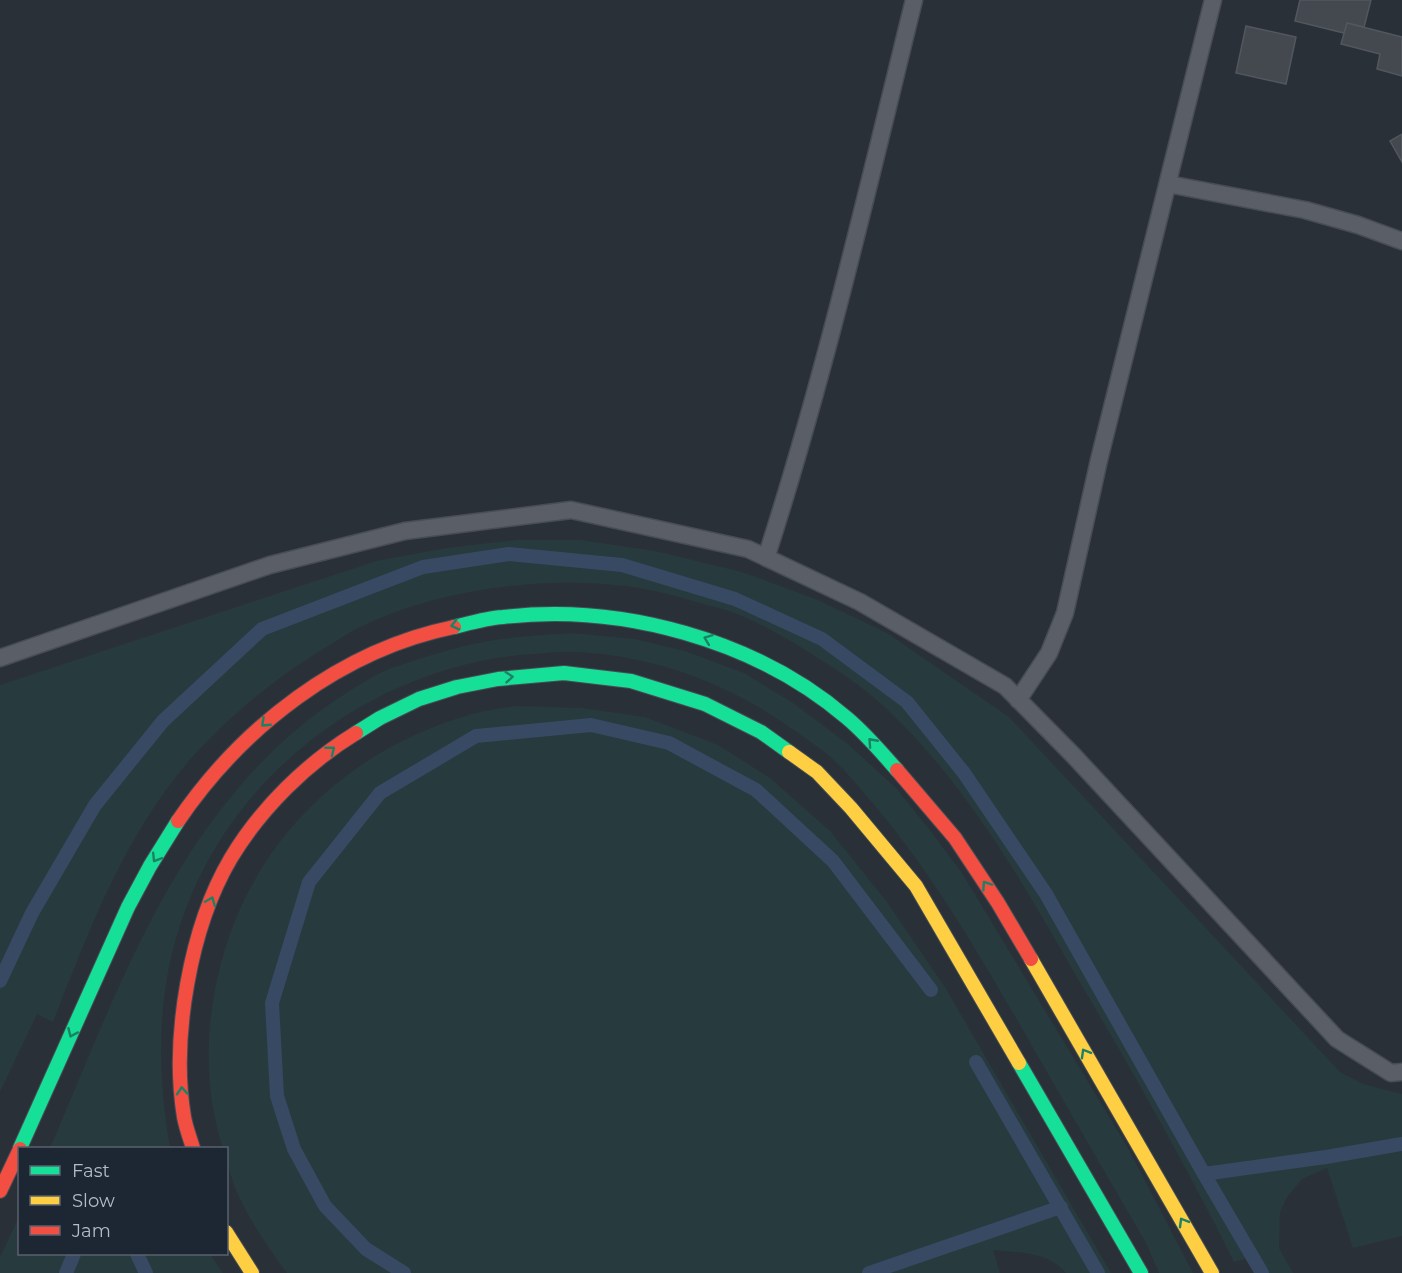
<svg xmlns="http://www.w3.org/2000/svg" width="1402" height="1273" font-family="Montserrat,sans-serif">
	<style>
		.green { fill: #273a3e }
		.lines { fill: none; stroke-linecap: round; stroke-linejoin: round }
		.stream { stroke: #384963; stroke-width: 14 }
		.building { fill: #444950; stroke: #52575f; stroke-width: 1.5 }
		.lane-casing { stroke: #484c53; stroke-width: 19 }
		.fast-casing { stroke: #474c53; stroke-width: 16 }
		.slow-casing { stroke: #474c53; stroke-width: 16 }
		.jam-casing { stroke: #474c53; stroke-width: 16 }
		.lane { stroke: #5a5e66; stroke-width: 16 }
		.fast { stroke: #16e098; stroke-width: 14 }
		.slow { stroke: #ffcf43; stroke-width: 14 }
		.jam { stroke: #f24e42; stroke-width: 14 }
		.oneway { stroke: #1a8366 }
	</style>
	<rect width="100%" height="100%" fill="#2a3038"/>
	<!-- green -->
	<path class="green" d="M517,540H581L655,551L742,572L818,600L887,633L1009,717L1340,1072L1363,1084L1402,1094V1236L1353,1248L1327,1168L1302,1179L1287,1197L1280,1212L1279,1248L1293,1273H1257L1248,1258L1234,1262C1186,1165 1133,1072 1078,979C1022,882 970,789 888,710C867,690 843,674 818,658C794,643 768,627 742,616C729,610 714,607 700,603C672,595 644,587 615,585C532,577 435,591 360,627C349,632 340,639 330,645C279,675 235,711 195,754C126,831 90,928 53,1022L37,1014L0,1092V685L376,561L446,548Z
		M571,633L635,639L685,651L744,673L793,703L849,745L896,788L929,829L962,873L1128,1148L1193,1273H1159L1145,1241C1103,1169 1061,1097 1020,1025C973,944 926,863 863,792C854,782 846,771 836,762C821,748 802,736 785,724C723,681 649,655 575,652C561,651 548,653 534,654C395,663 264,748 201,874C157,963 154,1052 170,1148H50C129,964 191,773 382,672C392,667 405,664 416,660C441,652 468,644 494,640C520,636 546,635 571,633Z
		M517,706L581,708L645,717L718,745L770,778L830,831L887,902L946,989L1111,1273H1066C1047,1251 1019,1253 993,1250L1000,1273H287C264,1242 226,1188 226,1148H223C207,1101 205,1045 214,996C237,856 337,752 472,714C486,710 502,708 517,706Z
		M19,1217L20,1254H210L223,1273H0V1257Z"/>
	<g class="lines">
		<!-- stream -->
		<path class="stream" d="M0,981L32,913L95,805L163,721L262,629L423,567L509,554L622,565L735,599L822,639L907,702L964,773L1046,894L1204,1174L1262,1273
			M976,1062L1098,1273
			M1204,1174L1326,1157L1402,1144
			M137,1254L146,1273
			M66,1273L74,1254
			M404,1273L366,1249L325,1206L294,1149L277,1096L272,1003L309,882L380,793L476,736L591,725L669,743L756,790L833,861L931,990
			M869,1273L1061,1207"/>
	</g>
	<!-- building -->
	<path class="building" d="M1300,0H1371L1364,27L1347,23L1344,33L1295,21Z
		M1347,23L1402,37V76L1377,69L1380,54L1341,44Z
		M1246,26L1296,37L1286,84L1236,73Z
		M1402,134V162L1390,141Z"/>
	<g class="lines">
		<!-- lane casing -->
		<g class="lane-casing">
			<path id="lane" d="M1168,184L1305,210L1358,225L1402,241
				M766,558C825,375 868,187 914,0
				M0,658L270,565L405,531L571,510L748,549L860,602L1005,686L1073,755L1337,1039L1391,1073L1402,1072
				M1018,700L1049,653L1065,613L1099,460L1213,0"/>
		</g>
		<!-- fast casing -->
		<g class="fast-casing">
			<path id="fast" d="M454,627C470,623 487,618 503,617C621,603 756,640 847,718C866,734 881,752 897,770
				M356,733L380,718L419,699L457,687L498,679L564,673L631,681L705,704L761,732L789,752
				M1019,1063L1141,1273
				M20,1148L128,907L150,866L178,821"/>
		</g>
		<!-- slow casing -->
		<g class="slow-casing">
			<path id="slow" d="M789,752L817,772L851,808L916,886L1019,1063
				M1031,959L1212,1273
				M226,1232L252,1273"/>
		</g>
		<!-- jam casing -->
		<g class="jam-casing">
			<path id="jam" d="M897,770L955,838L998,903L1031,959
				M178,821C242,727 341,650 454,627
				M193,1148C190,1138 186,1128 184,1117C171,1038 190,927 231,858C261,808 307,763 356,733
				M0,1191L20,1149"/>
		</g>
		<!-- lane -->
		<use href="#lane" class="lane"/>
		<!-- fast -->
		<use href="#fast" class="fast"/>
		<!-- slow -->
		<use href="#slow" class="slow"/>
		<!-- jam -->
		<use href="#jam" class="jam"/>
	</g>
	<!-- one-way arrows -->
	<defs><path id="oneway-chevron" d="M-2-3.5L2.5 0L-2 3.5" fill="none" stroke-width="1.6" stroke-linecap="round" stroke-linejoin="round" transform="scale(1.5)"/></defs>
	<g class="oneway">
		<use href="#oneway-chevron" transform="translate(455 625) rotate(166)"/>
		<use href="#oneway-chevron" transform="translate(708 639) rotate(-159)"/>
		<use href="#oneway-chevron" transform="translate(509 677) rotate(-5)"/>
		<use href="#oneway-chevron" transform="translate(265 723) rotate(137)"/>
		<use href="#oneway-chevron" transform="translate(872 742) rotate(-132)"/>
		<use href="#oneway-chevron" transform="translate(331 750) rotate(-38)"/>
		<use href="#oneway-chevron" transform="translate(156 858) rotate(122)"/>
		<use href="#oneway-chevron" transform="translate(986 885) rotate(-124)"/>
		<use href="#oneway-chevron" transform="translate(211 901) rotate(-68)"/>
		<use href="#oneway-chevron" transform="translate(72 1033) rotate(114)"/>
		<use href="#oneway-chevron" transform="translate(1085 1053) rotate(-120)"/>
		<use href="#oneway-chevron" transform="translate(182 1091) rotate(-94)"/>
		<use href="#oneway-chevron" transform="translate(1183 1222) rotate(-120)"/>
	</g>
	<!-- legend -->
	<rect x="18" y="1147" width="210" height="108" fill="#1d2633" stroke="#59626f" stroke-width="1.5"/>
	<rect x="30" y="1166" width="30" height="9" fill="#16e098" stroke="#59626f" stroke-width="1.5"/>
	<text x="72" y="1177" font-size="18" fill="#b4bcc9">Fast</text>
	<rect x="30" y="1196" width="30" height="9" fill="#ffcf43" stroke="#59626f" stroke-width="1.5"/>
	<text x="72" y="1207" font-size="18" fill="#b4bcc9">Slow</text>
	<rect x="30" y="1226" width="30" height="9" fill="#f24e42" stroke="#59626f" stroke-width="1.5"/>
	<text x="72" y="1237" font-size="18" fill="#b4bcc9">Jam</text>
</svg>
